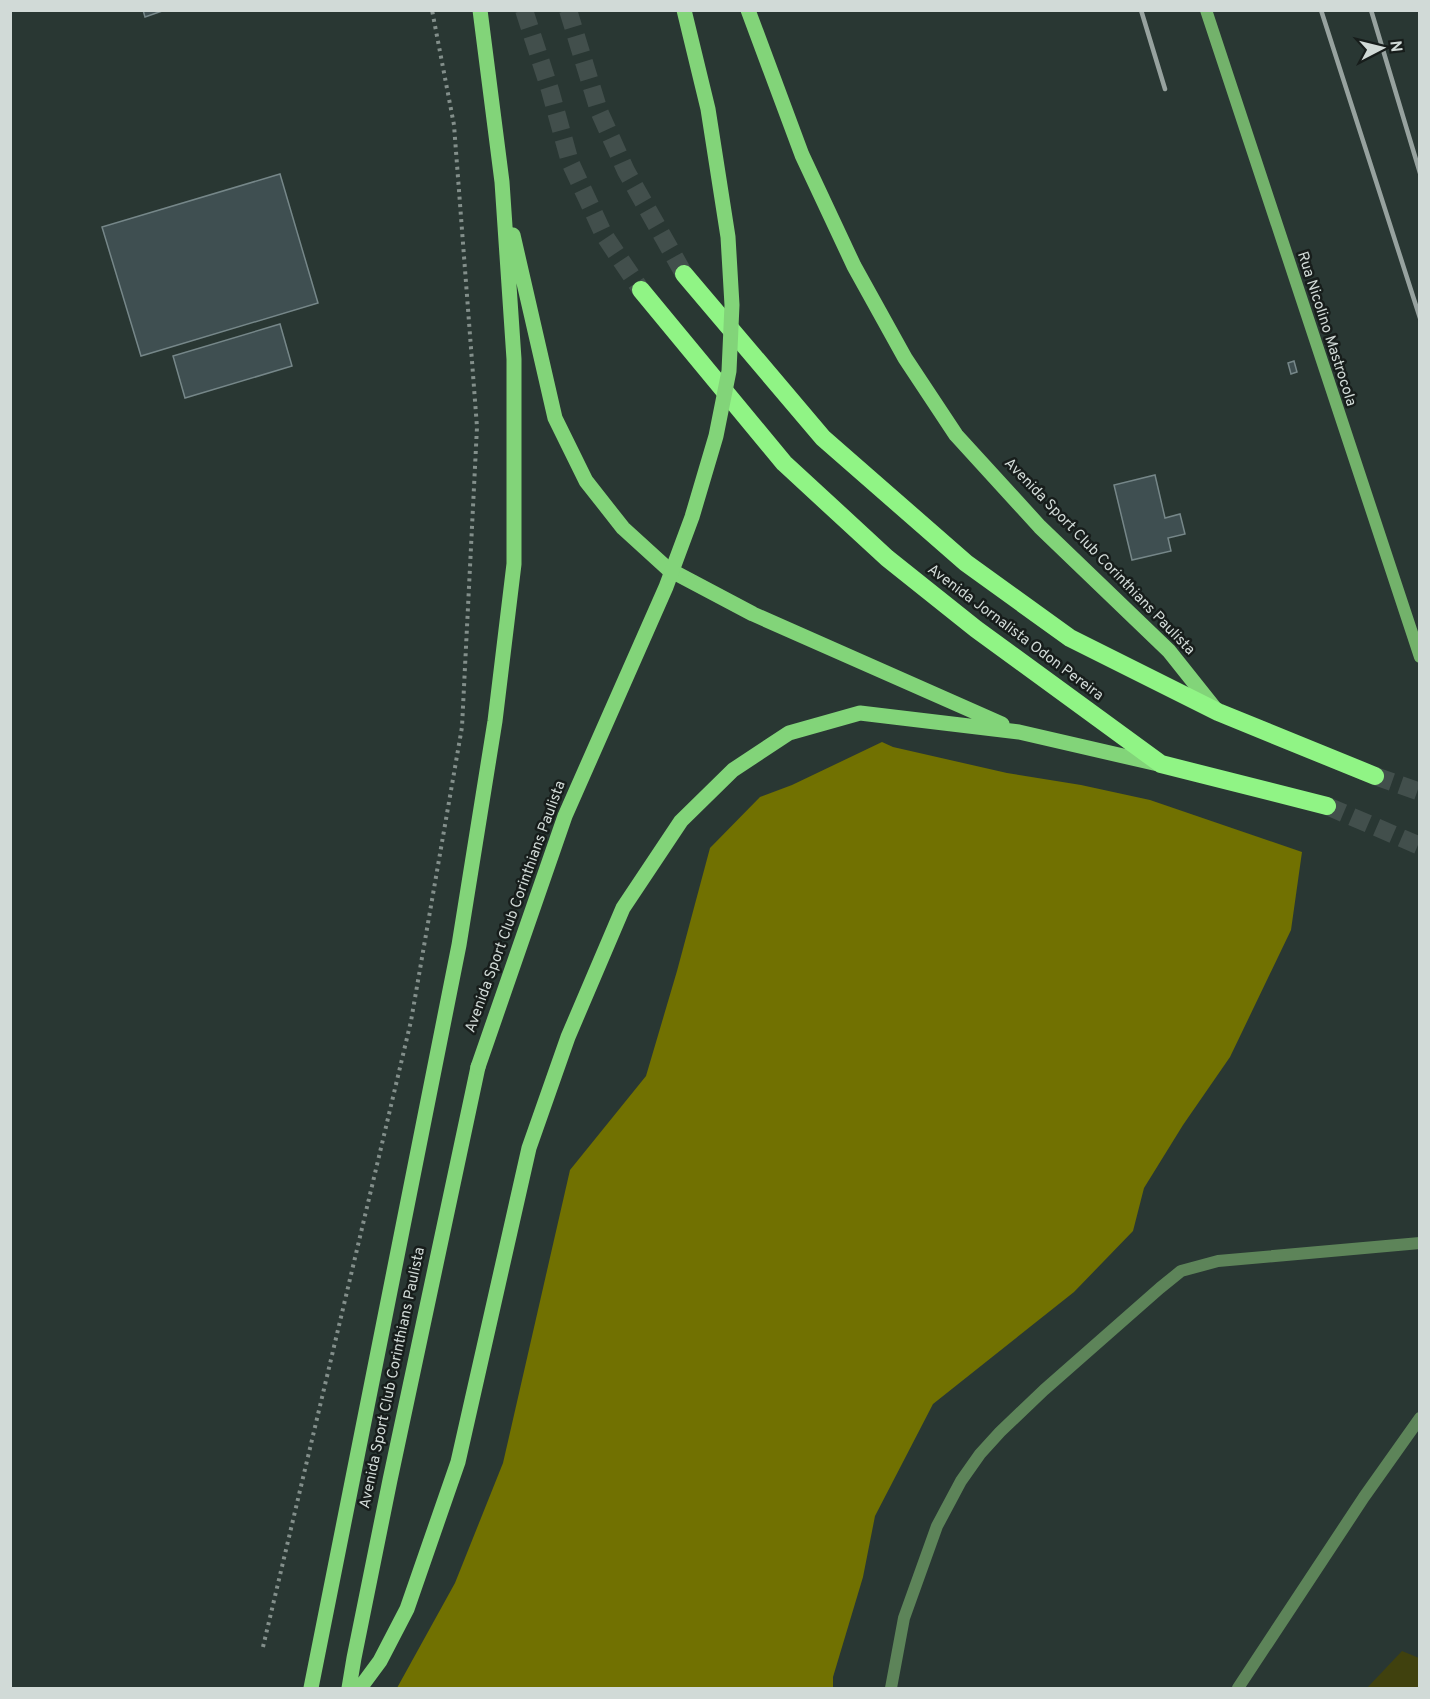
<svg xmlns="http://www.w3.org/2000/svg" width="1430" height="1699" font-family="Overpass,sans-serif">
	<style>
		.green { fill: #40410e }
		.forest { fill: #717101 }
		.building { fill: #3f4f51; stroke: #768789; stroke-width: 1.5 }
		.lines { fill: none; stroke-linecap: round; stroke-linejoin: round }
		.highway-tunnel { stroke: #424f4c; stroke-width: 18; stroke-dasharray: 18 9; stroke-linecap: butt }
		.path { stroke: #838f8b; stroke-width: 4; stroke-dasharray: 3 4.5; stroke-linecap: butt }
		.lane { stroke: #5d8459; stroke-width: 12 }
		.secondary { stroke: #73b26b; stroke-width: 12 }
		.primary { stroke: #82d479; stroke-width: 15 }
		.highway { stroke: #90f485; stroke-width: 18 }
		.rail { stroke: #97a29f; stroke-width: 4.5 }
		.primary-bridge { stroke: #82d479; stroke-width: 15 }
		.labels { text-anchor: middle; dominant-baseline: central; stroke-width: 5; stroke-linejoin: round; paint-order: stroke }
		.street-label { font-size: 15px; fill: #d1dad7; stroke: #171d1b }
	</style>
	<rect width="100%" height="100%" fill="#293733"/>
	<!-- green -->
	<path class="green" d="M1402,1651L1419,1658V1688H1367Z"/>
	<!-- forest -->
	<path class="forest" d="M882,742L893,747L1007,773L1081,785L1150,800L1302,852L1291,930L1230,1057L1183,1125L1144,1188L1133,1231L1074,1292L933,1404L875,1516L863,1577L833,1677V1688H397L455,1583L503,1463L570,1170L646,1076L677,971L710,848L760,797L792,785Z"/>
	<!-- building -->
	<path class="building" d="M143,10H165L145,17Z
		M280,174L318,303L141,356L102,227Z
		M280,324L292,366L185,398L173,356Z
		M1294,361L1297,372L1291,374L1288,363Z
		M1155,475L1165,518L1180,514L1185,534L1168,538L1171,551L1132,560L1114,485Z"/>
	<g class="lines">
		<!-- highway-tunnel -->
		<path class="highway-tunnel" d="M524,10L550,90L570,162L604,235L641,290
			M568,10L599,111L626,171L684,274
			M1375,776L1420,792
			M1327,806L1420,846"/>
		<!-- path -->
		<path class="path" d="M263,1647L411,1021L462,727L477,427L454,125L432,10"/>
		<!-- lane -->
		<path class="lane" d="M891,1688L904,1618L937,1526L961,1481L980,1454L1000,1432L1044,1390L1160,1288L1181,1271L1218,1261L1420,1243
			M1238,1688L1364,1497L1420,1418"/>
		<!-- secondary -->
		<path class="secondary" d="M1206,10L1420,657"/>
		<!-- primary -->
		<path class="primary" d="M748,10L802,155L854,266L905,358L956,435L1040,527L1169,651L1216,710
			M513,235L555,418L586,481L623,528L668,569L753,614L1002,724
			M311,1688L459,945L495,721L514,564V359L502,182L480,10
			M349,1688L354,1658L390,1480L478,1067
			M360,1688L380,1661L407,1609L458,1462L529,1148L568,1037L623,908L681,821L733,770L789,733L860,713L1019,732L1158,764"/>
		<!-- highway -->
		<path class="highway" d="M684,274L823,438L966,563L1070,638L1218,712L1375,776
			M641,290L784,463L887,558L976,629L1161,764L1327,806"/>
		<!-- rail -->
		<path class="rail" d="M1141,10L1165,89
			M1321,10L1420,318
			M1371,10L1420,173"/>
		<!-- primary-bridge -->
		<path class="primary-bridge" d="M478,1067L565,816L666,587L692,517L716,436L729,371L732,305L728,237L708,109L684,10"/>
	</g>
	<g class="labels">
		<!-- street labels -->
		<g class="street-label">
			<text transform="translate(1326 329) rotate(72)">Rua Nicolino Mastrocola</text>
			<text transform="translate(1099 557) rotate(46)">Avenida Sport Club Corinthians Paulista</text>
			<text transform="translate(1015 633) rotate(37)">Avenida Jornalista Odon Pereira</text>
			<text transform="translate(516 907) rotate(-70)">Avenida Sport Club Corinthians Paulista</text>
			<text transform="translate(393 1378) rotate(-78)">Avenida Sport Club Corinthians Paulista</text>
		</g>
	</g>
	<!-- border -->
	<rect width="1430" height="1699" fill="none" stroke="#d1dad7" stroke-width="24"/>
	<!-- north arrow -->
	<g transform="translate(1382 48) rotate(83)" stroke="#171d1b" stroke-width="4.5" paint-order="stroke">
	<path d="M0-4.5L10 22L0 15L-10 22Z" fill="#d1dad7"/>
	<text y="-9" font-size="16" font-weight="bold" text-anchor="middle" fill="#d1dad7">N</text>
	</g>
</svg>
